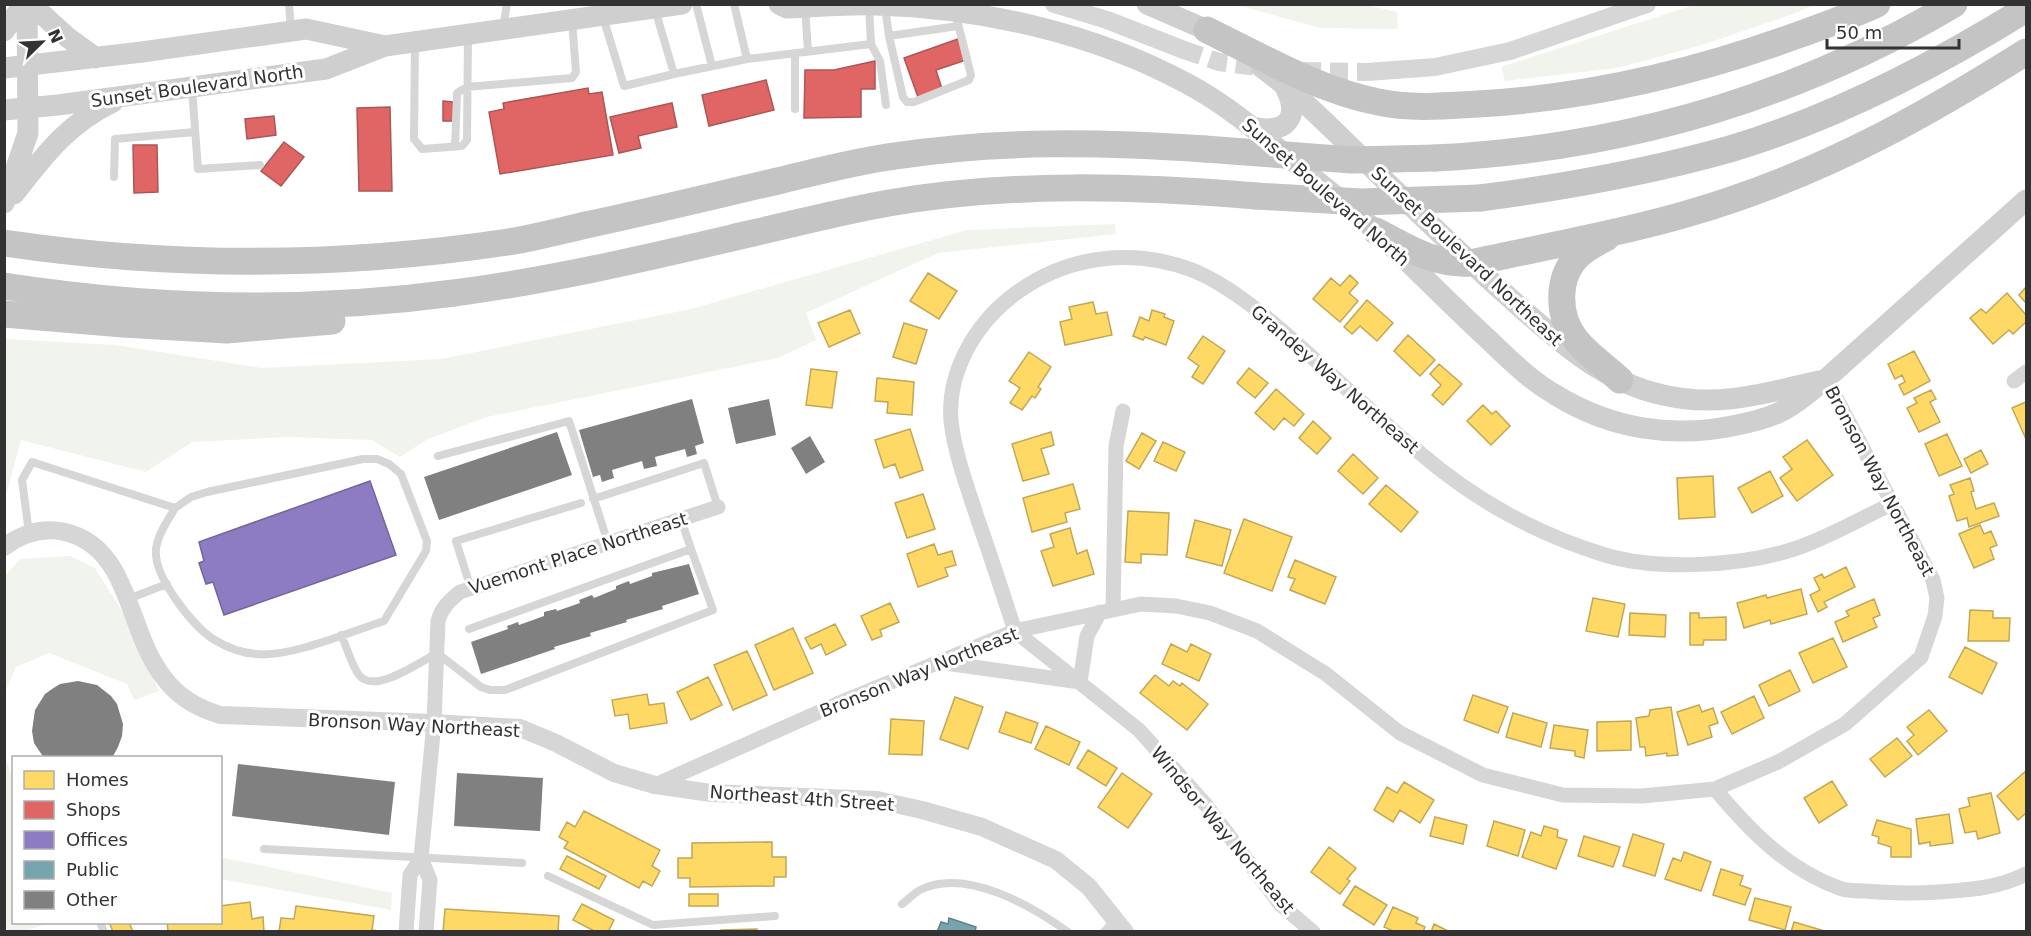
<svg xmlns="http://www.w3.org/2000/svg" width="2031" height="936" font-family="'DejaVu Sans',sans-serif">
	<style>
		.green { fill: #f1f4ed }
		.homes { fill: #ffd966; stroke: #c2a756; stroke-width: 1.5 }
		.shops { fill: #e06666; stroke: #ac5656; stroke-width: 1.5 }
		.offices { fill: #8e7cc3; stroke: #726698; stroke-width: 1.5 }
		.public { fill: #76a5af; stroke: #62828a; stroke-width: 1.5 }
		.building { fill: #808080 }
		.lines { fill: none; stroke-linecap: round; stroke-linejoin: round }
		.tertiary-tunnel { stroke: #d6d6d6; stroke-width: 18; stroke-dasharray: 18 9; stroke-linecap: butt }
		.service { stroke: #d6d6d6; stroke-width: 8 }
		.minor { stroke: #d6d6d6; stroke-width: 15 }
		.tertiary { stroke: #d6d6d6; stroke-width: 18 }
		.secondary { stroke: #cfcfcf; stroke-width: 21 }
		.motorway { stroke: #c4c4c4; stroke-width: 27 }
		.motorway-bridge { stroke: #c4c4c4; stroke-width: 27 }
		.labels { text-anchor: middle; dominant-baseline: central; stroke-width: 6; stroke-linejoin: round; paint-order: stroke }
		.street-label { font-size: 18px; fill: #323232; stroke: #fff }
	</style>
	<rect width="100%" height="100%" fill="#fff"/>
	<!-- green -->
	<path class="green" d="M1237,5L1363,4L1397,12L1398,29L1320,28Z
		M1694,5H1815L1782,18L1702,45L1617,68L1505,81L1501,67Z
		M1115,224L1116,234L938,253L806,313L816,340L778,358L487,417L428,439L400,457L372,440L287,437L192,442L146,472L21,440L5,499V339L115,345L262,368L441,359L691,309L967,230Z
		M70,556L95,568L125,616L159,691L134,700L127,684L49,653L16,667L5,692V576L20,559Z
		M5,756L13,779L14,922L50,923L24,931H5Z
		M220,857L392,893L391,910L221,879Z"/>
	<!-- homes -->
	<path class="homes" d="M928,273L957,291L939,319L910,301Z
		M1350,275L1358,283L1349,293L1358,301L1340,322L1313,299L1331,278L1340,286Z
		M2026,287V303L2019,295Z
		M2007,293L2026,315V322L2013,334L2009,330L1993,344L1970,318L1981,309L1986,313Z
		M1367,300L1393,323L1377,341L1360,326L1352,334L1344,327Z
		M1093,302L1096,314L1107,312L1112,335L1065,345L1060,322L1072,319L1069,307Z
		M850,310L860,333L829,347L818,323Z
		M1152,310L1165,314L1164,317L1174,321L1166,345L1145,337L1143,340L1133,336L1140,317L1149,321Z
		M904,323L927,330L916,364L893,357Z
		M1408,335L1435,360L1420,376L1394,351Z
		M1203,336L1225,351L1203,384L1192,377L1199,366L1188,358Z
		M1914,351L1930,381L1904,395L1899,385L1905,382L1902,375L1895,379L1888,364Z
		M1029,352L1051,367L1038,387L1041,389L1035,398L1032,396L1022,410L1010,403L1020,388L1009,381Z
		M1439,364L1462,384L1443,405L1432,395L1441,385L1430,374Z
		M1249,368L1268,383L1255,398L1237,383Z
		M811,369L837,372L832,408L806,405Z
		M877,378L914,382L912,415L887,413L888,402L875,401Z
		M1276,389L1304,414L1294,426L1284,418L1274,430L1255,413Z
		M1931,390L1936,399L1930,402L1940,422L1919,432L1907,408L1917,403L1914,398Z
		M2026,402V439L2012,408Z
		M1483,405L1492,414L1496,411L1510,426L1491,445L1467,421Z
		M1313,421L1331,438L1317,454L1299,438Z
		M910,429L923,470L900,478L895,464L884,468L875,440Z
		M1051,432L1054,445L1041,449L1049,474L1023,481L1012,444Z
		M1142,433L1156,441L1139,469L1126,461Z
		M1947,434L1962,466L1939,476L1925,444Z
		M1807,440L1833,475L1797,501L1780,478L1792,469L1783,457Z
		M1163,442L1185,452L1176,471L1154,461Z
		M1981,450L1988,464L1971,473L1964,459Z
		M1353,454L1378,478L1363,494L1338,471Z
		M1770,471L1783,496L1752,513L1738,488Z
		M1713,476L1715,517L1679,519L1677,478Z
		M1970,478L1974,491L1971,492L1976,509L1994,503L1999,516L1969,527L1967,518L1957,521L1949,496L1954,494L1950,485Z
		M1073,484L1080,509L1065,513L1067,522L1032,532L1023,498Z
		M1386,485L1418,512L1401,532L1369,504Z
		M923,494L935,529L907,538L895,503Z
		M1128,511L1169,513L1167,555L1141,554V563L1125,562Z
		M1244,519L1292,537L1272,591L1224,573Z
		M1195,520L1231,530L1222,566L1186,557Z
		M1980,525L1984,534L1991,531L1997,545L1990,548L1994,559L1974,568L1959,534Z
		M1070,528L1077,554L1087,550L1094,574L1053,586L1041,551L1054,547L1050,534Z
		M934,544L938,555L952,551L956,565L945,568L948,576L918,587L907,554Z
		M1295,560L1336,577L1325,604L1290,590L1295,579L1288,577Z
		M1846,567L1855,587L1824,602L1827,607L1818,612L1810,595L1820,590L1814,578L1822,574L1824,578Z
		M1801,589L1807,614L1771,624L1770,620L1744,628L1737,603L1766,595L1767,598Z
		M1593,598L1625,604L1618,637L1586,631Z
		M1874,599L1880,615L1873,618L1877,627L1843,642L1835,622L1849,616L1846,611Z
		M890,603L899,622L880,630L882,636L872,640L861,616Z
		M1970,610L1993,611V618H2010L2009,641H1968Z
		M1630,613L1666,615L1665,637L1629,635Z
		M1690,613H1699V618L1726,617V640H1704L1703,645H1690Z
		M835,624L846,645L826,655L821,644L811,649L805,638Z
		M793,628L813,673L774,690L755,645Z
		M1833,638L1847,667L1813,683L1799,653Z
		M1171,644L1187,652L1191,644L1211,654L1199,681L1162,664Z
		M1965,647L1997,663L1982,694L1949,677Z
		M747,651L767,695L733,710L714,665Z
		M1790,670L1800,691L1769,706L1759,685Z
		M1155,675L1169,686L1173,681L1180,686L1182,683L1208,704L1187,730L1140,693Z
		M708,677L722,705L691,720L677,692Z
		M647,694L649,705L664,703L667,723L630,729L628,714L615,716L612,700Z
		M1473,695L1508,707L1498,733L1464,720Z
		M1754,696L1764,718L1732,734L1721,712Z
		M955,697L983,707L968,749L940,739Z
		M1699,705L1702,712L1713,708L1718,723L1709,726L1712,737L1688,745L1677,712Z
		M1671,707L1678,755L1667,756V753L1646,756L1645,747H1640L1636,718L1649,716L1650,710Z
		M1929,710L1947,731L1918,755L1907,741L1914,735L1907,727Z
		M1006,712L1038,723L1031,743L999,732Z
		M1513,713L1547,723L1541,747L1506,737Z
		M891,719L924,721L922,755L889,754Z
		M1631,721V750L1597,751V722Z
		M1554,725L1588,730L1584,758L1575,756V751L1550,748Z
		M1046,726L1080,742L1069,765L1035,749Z
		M1897,738L1912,756L1885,777L1870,759Z
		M1088,750L1117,768L1106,786L1077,768Z
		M2026,771V813L2018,820L1997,796Z
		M1122,773L1152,794L1128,828L1098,807Z
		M1832,781L1847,805L1819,823L1804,798Z
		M1404,782L1434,800L1420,823L1400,810L1393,822L1374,810L1387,787L1397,793Z
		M1991,793L2000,833L1978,839L1976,831L1965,833L1959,809L1970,806L1968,798Z
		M584,811L660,850L652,866L660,871L652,886L643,881L639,888L564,848L568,842L559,837L567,822L575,827Z
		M1949,814L1953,843L1930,846V842L1919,844L1916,819Z
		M1435,817L1467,825L1463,844L1430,836Z
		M1877,820L1911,829V857H1891V847L1878,843L1879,837L1872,835Z
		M1494,821L1525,830L1518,856L1487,846Z
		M1544,826L1558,830L1557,837L1567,840L1556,869L1522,857L1531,832L1541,836Z
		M1633,834L1664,844L1655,876L1623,866Z
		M1584,836L1620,847L1613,867L1578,856Z
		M772,842V857H786V877H774V886L690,887V878H678V858H692V843Z
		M1329,847L1356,868L1347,879L1350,881L1340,894L1311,872Z
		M1684,852L1711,862L1701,891L1665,879L1673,858L1681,861Z
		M567,856L606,876L599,889L560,869Z
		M1721,869L1743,876L1740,885L1751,889L1745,905L1713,895Z
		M1355,886L1387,905L1374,925L1343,905Z
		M689,894H718V906H689Z
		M1755,898L1791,907L1785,930L1749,920Z
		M250,902L252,919L263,917L264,932H163L168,931L167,922H220V906Z
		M582,904L614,920L608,932H596L573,920Z
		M296,906L374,916L372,930L385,932H279L281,918L294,919Z
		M1393,907L1418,918L1416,923L1425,927L1423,932H1395L1384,927Z
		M445,909L559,916L558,932H443Z
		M109,922H129L133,932H113Z
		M1794,922L1828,932H1791Z
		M1434,924L1450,932H1431Z
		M757,929V932H721V930Z"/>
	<!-- shops -->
	<path class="shops" d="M958,39L966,60L936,70L942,89L918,97L904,58Z
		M875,61V89H861V117L804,118L805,70H834Z
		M766,80L774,110L709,126L702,95Z
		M588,88L589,94L602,92L613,155L500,174L489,112L504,109L503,103Z
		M443,101L453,102V121H443Z
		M672,103L677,127L638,136L641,148L619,153L610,117Z
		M390,107L392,191H359L357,108Z
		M274,116L276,135L247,139L245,119Z
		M284,142L304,157L281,186L261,171Z
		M133,145H157L158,192L134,193Z"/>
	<!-- offices -->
	<path class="offices" d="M370,481L396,555L224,615L213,582L206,584L199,563L204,561L199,542Z"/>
	<!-- public -->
	<path class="public" d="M949,918L976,927L975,932H937L941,922L948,924Z"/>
	<!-- building -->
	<path class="building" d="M692,399L704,443L695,446L697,454L687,457L685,449L655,457L657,466L644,469L642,461L612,470L614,478L602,482L600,475L593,477L579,430Z
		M769,399L776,435L736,444L728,408Z
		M557,432L572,475L439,520L424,477Z
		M810,436L825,462L806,474L791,448Z
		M689,564L699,594L662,606L663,609L626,620L627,622L590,633L591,636L554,647L555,649L481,674L471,642L508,629L507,626L518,622L519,625L544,616V612L556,609L557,611L580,603L579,600L592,595L594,598L616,589V586L629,581L630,584L652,576V573Z
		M78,681L97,685L111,696L117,704L123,724L122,736L118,747L112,758H44L34,743L32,731L35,710L45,694L52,689L60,684Z
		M238,764L395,782L389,835L232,816Z
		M457,773L543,778L540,831L454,826Z"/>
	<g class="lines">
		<!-- tertiary-tunnel -->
		<path class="tertiary-tunnel" d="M1184,50L1219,62L1272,69
			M1303,71L1367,72"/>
		<!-- service -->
		<path class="service" d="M289,4L291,30
			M599,4L624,86L674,74
			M696,4L712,66
			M734,4L747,59
			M869,6L871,44L880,61L886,105
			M885,7L889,36L903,97L907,102H914L969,80L971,75L955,12
			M805,8L808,51
			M655,9L674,74L747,59L871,44
			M503,28L507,4
			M889,36L958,26
			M415,43L414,139L422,149L462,146L467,140L468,35
			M795,53V109
			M192,88L198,169L260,165
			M455,147L457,93L467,87L572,78L576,72L572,21
			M114,177L115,139L195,132
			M438,456L569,421L608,543
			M593,499L704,463L718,507
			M29,533L22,480L32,462L175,508L191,497L207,492L363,459H377L389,464L401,474L427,541L426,551L384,621C350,632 289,658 256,654C241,653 226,647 213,639C192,625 153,576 156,549C158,534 168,520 175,508
			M471,589L456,541L581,503
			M128,599L167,584
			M469,629L691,549L681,519
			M341,635C347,647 351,664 359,675C374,695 420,662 437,653L481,687L490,690H505L713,610L691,549
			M264,849L522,863
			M548,876L653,925L775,916
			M902,904C908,900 914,893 920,890C965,867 1032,906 1068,932
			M101,924L104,932
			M1104,932L1114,921"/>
		<!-- minor -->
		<path class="minor" d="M2014,381L2026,372
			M1113,610L1116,446L1123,411
			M1015,631C1003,594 991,557 978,520C968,489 955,455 951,421C947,373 974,326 1011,297C1063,256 1130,247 1192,270C1230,285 1272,321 1303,349C1342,384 1380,420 1420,453C1476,501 1535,533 1605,555C1658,571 1742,566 1794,549C1828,538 1861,518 1894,503
			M1015,631L1139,730L1206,805L1280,904L1313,932
			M938,662L1080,682L1087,636L1100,612
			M655,785L837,704L1015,631L1141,604L1176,606L1210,613L1257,631L1326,674L1400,733L1483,775L1563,795L1642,796L1715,789L1778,762L1845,724L1921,657L1935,616L1937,598L1933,580L1826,379
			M1715,789C1750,831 1789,871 1842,889C1849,891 1858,891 1865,891C1890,893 1913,894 1938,892C1969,890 1999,888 2026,874
			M421,858L430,880L426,932
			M406,932L410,875L421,858L434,723L438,621C442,607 449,601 460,592L718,507"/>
		<!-- tertiary -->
		<path class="tertiary" d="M1054,4L1107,20L1184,50
			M1367,72L1435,67L1510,51L1647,4
			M4,547C43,518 89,528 114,570C134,605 139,646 164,678C179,698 198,708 220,715L434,723L520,728L556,743L614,773L655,785L711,793L877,800L922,810L982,827L1056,860L1089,887L1125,932"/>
		<!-- secondary -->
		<path class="secondary" d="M31,4L67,37L96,58
			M779,4L787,8C816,7 846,4 876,5C982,8 1093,33 1186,83C1230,106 1268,140 1306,172C1330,192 1356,211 1378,233C1416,269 1452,306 1490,341C1510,360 1530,380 1554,394C1610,429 1673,439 1737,425C1752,422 1769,418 1782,411C1798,403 1812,390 1826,379L2026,200
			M1147,4L1207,30L1220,39
			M4,31L24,4
			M1261,67C1298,94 1329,126 1362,158C1411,206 1460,254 1511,299C1556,339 1602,382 1663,395C1719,408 1765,393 1819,381
			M4,68L142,52L306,29L385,46
			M4,110L58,105L326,69L385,46L682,4
			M1252,127C1287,135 1302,117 1284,85
			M14,194C44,156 67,124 113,102
			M4,203L28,133L27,4"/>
		<!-- motorway -->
		<path class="motorway" d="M1207,30C1262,57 1318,90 1378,102C1411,109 1445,106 1478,104C1583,98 1685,75 1784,40C1815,29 1847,18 1877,4
			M1435,158C1621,149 1793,99 1954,4
			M1480,198C1565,187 1648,172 1730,149C1835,118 1934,66 2026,9
			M1376,231C1408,248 1434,265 1470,263C1557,244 1647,229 1731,200C1840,163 1929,113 2026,52
			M1606,238C1596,243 1587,248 1579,255C1556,277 1557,316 1576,340C1588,355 1606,367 1620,380
			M4,243C172,268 341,267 508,242C534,238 560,231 586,225C652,211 717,195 782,180C819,171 857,161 895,156C999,140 1101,142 1205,149
			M4,286C153,309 305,313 454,293C555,280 654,256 753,233C798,223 843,211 889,203C1011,182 1134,186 1256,196
			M4,314L123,324L227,330L332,321"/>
		<!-- motorway-bridge -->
		<path class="motorway-bridge" d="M1205,149L1352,160L1435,158
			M1256,196L1361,202L1480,198"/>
	</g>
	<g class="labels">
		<!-- street labels -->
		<g class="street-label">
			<text transform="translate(197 86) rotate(-8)">Sunset Boulevard North</text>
			<text transform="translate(1326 192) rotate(41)">Sunset Boulevard North</text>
			<text transform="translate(1467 256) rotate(43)">Sunset Boulevard Northeast</text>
			<text transform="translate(1335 379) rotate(41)">Grandey Way Northeast</text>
			<text transform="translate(1880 481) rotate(62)">Bronson Way Northeast</text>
			<text transform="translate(578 553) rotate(-18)">Vuemont Place Northeast</text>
			<text transform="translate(919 672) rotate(-22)">Bronson Way Northeast</text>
			<text transform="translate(414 725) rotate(3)">Bronson Way Northeast</text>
			<text transform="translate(802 798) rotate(4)">Northeast 4th Street</text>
			<text transform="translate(1223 830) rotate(50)">Windsor Way Northeast</text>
		</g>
	</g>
	<!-- border -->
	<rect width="2031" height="936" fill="none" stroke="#323232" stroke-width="12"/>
	<!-- legend -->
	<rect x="12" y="756" width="210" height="168" fill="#ffffff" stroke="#adadad" stroke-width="1.5"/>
	<rect x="24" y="771" width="30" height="18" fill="#ffd966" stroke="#adadad" stroke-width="1.5"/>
	<text x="66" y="786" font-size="18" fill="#323232">Homes</text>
	<rect x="24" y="801" width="30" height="18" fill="#e06666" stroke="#adadad" stroke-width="1.5"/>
	<text x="66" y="816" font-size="18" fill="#323232">Shops</text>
	<rect x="24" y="831" width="30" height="18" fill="#8e7cc3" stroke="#adadad" stroke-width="1.5"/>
	<text x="66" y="846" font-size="18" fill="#323232">Offices</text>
	<rect x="24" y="861" width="30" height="18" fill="#76a5af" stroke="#adadad" stroke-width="1.5"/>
	<text x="66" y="876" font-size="18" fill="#323232">Public</text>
	<rect x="24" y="891" width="30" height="18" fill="#808080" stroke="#adadad" stroke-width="1.5"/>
	<text x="66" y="906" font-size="18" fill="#323232">Other</text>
	<!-- north arrow -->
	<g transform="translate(42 42) rotate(66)" stroke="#ffffff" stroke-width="4.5" paint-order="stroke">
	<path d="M0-4.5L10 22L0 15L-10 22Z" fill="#323232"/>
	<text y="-9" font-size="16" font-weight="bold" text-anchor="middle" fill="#323232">N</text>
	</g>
	<!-- scale -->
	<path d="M1827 39v9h132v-9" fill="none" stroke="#323232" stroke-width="3"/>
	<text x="1836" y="39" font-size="18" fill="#323232" stroke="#ffffff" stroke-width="4.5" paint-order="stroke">50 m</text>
</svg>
